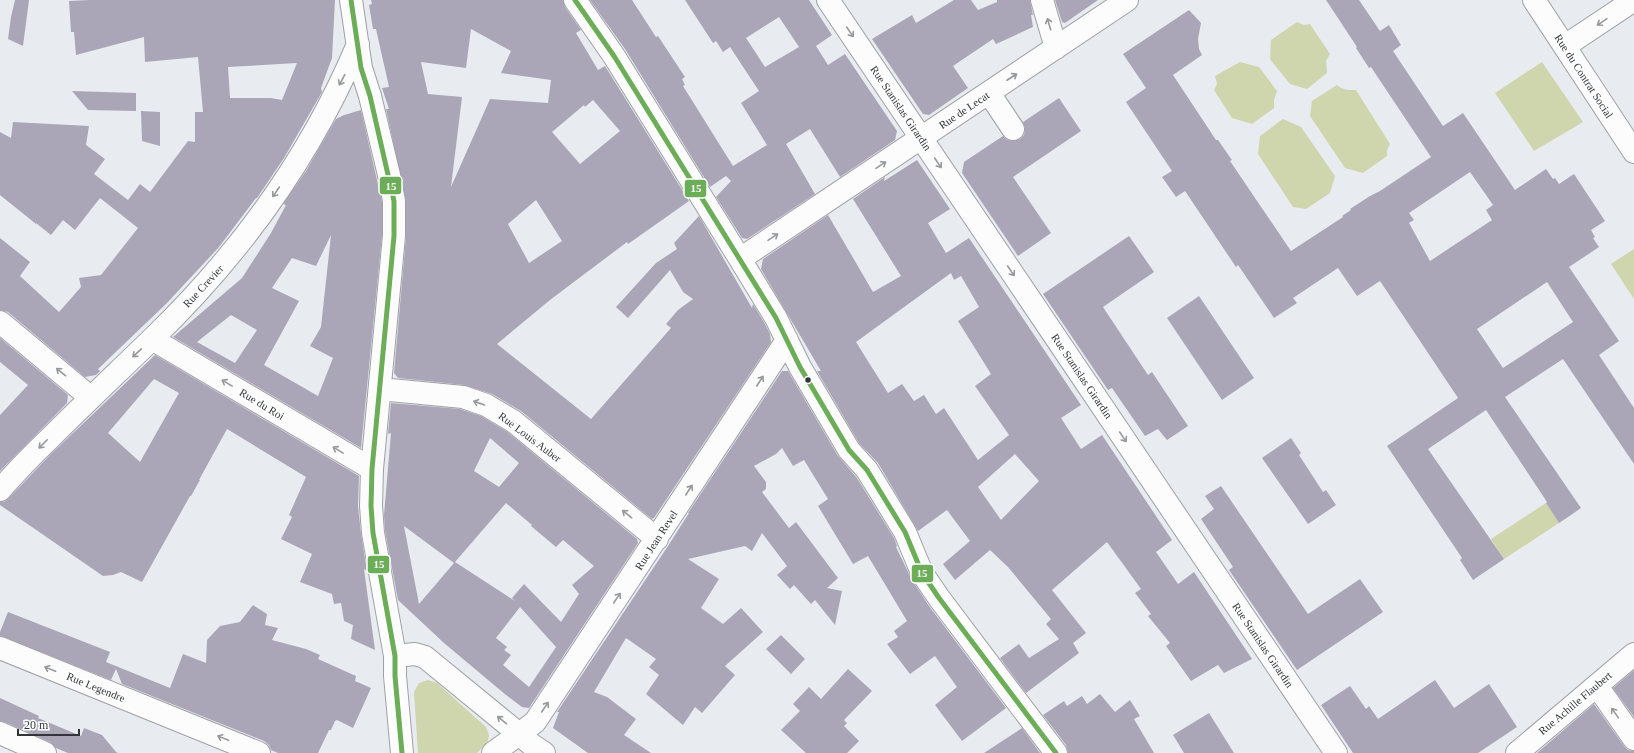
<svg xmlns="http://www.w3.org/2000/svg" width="1634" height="753" font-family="Georgia,serif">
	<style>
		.green { fill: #cfd5ad }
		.building { fill: #aaa6b7; fill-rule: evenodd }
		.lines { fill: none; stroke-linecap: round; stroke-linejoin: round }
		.minor-casing { stroke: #9ea1a4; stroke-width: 24 }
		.minor { stroke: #fcfcfd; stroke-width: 22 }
		.bus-1-casing { stroke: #fff; stroke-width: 8 }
		.bus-1 { stroke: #6cad58; stroke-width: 5 }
		.oneway { stroke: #97989a }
		.bus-dot { fill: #323538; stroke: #fff; stroke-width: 1.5 }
		.labels { text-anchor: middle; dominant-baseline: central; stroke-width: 4; stroke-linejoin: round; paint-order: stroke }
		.street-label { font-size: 11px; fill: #323538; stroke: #fff }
		.line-badge { stroke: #fff; stroke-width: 1.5 }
		.badge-label { font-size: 11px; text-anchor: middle; font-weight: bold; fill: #fff }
	</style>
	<rect width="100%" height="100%" fill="#e8ecf0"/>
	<!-- green -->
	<path class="green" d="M1297,22L1304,25L1310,24L1330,54L1326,61L1327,73L1307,89L1290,84L1270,59L1271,40Z
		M1240,62L1259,67L1277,91L1274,100V108L1252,124L1232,118L1214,90L1217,84L1215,76Z
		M1542,62L1583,122L1534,151L1495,93Z
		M1337,85C1343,90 1348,90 1356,90L1390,144L1387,150V156L1363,173L1345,168L1310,116L1312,101Z
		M1283,119L1301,127L1335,176L1330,193L1306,209L1293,207L1258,154L1260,136Z
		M1634,249V299L1611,264Z
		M1546,503L1559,523L1504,559L1491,539Z
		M428,680L437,683L486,727L489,735L488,741L477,753H418L414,692L419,683Z"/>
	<!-- building -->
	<path class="building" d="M15,0H29L23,46L8,39L11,17Z
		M90,0H335L332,58L321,88L322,92L284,158L257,198H256L219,247L167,303L98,369L100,371L96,375L85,377L8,312L0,310V238L30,262L20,276L59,312L81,287L79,278L101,275L138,228L100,198L75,230L63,220L51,235L36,223V224L0,195V132L11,138L13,122L89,126L86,145L105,159L94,174L128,200L140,184L150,192L188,141L195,142V112H203L198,57L145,62L144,37L76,55L74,32H71L69,1ZM297,63L282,100L271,98H230L228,67Z
		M371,0H563L565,7L581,30L576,33L598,70L605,66L689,201L628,244L627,242L550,300L497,344L591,419L671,328L666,324L678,310L693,299L683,292L670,270L628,318L616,307L656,263L677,249L674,243L699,216L752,308L753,304L765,324L770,334L771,342L654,518L652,519L521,411L492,394L464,385L398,378L394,373L406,237V201L386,109H389L382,88L389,87L376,29H373L369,5L372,4ZM471,29L511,51L501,73L551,80L548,103L490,99L451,187L462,97L428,94L421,62L466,68ZM593,100L620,131L580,164L552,132L584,105L585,107ZM536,200L562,241L529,263L508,224Z
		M590,0H632L656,37L658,36L685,77L682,79L685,85L683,86L733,166L767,145L741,103L759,91L730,47L723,52L716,41L713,43L685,0H809L832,35L816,46L828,65L845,54L897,131L895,140L840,177L810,129L786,144L815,194L747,239L742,238L716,197L731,181L726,176L710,187L625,49ZM779,17L799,47L765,67L746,38Z
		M954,0H971L978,10L997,2V0H1030L1033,15H1031L1033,27L996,44L993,39L953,66L968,88L929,115L923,114L872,39L912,15L916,23Z
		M1055,0H1098L1065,23L1062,22Z
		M1326,0H1359L1380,31L1389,25L1401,45L1393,51L1443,126L1463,113L1515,190L1546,169L1553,179L1555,178L1559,184L1574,174L1605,221L1591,230L1595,237L1593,238L1599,247L1569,267L1619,341L1599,355L1634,408V464L1563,359L1505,397L1581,508L1568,517L1559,523L1546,503L1547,502L1486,410L1428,449L1504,559L1473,580L1460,560L1462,558L1387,446L1458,398L1380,281L1357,296L1338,268L1293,298L1297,303L1274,318L1238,265L1236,267L1185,191L1176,197L1162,177L1172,171L1126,102L1146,88L1123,54L1189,10L1201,23L1198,39L1199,49L1202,55L1173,75L1216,140H1218L1232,160L1230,161L1291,251L1343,217L1342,216L1351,210L1350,209L1370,196L1380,191L1431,157L1371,67L1369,68L1356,48L1357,47ZM1470,172L1493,205L1486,210L1492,220L1430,261L1409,223L1414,220L1409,213ZM1547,282L1573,322L1503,368L1477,329Z
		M72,91L136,93V111L88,110Z
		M1059,98L1081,131L1013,177L1051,233L1018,256L962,173L964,162L1003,136L1007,140L1013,141L1020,139L1024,135L1025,129L1023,122Z
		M361,110L382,202V235L361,448L173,337L242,278L271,233L286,205L283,204L306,171L336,119L344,115ZM331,235L321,327L310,346L333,358L318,396L264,365L299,301L272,288L292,258L316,266ZM231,315L257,330L235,363L197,342Z
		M141,111L160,112V146L142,141Z
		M917,160L950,209L928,223L946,253L969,238L1081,405L1061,418L1081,449L1102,435L1172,540L1156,552L1178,584L1194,572L1252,659L1224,673L1218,665L1191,681L1166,646L1170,643L1148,616L1151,614L1135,593L1141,589L1107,542L1052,590L1086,633L1073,643L1079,653L1026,693L1000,658L1019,644L1029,658L1059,639L1046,624L1051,619L1008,567L990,550L955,580L943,564L970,541L947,510L918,531L878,463L859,443L817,371H821L761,269L763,259L828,215L873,292L901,276L853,199L885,177L884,181ZM951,273L954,280L961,276L979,307L958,321L991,374L975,386L1009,435L978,460L944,408L936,414L924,395L914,401L902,384L888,393L856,342ZM1015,454L1039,481L1001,520L978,487Z
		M1129,236L1154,272L1103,307L1148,375L1152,372L1188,426L1167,440L1158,429L1145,436L1112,388L1108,390L1043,294Z
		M1199,296L1254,378L1222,400L1167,318Z
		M0,338L68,395L67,403L0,471V415L28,385L0,362Z
		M155,355L359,476L358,506L361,534L367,571L364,569L375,650L351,639L353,625L344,621L341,603L334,604L332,594L300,582L312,554L281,539L292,517L289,515L306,477L227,429L199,480H200L191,496H190L142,582L121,572L113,575L103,576L0,505V502H4L9,498L50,455ZM154,379L179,393L140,462L108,433Z
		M782,371H788L838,456L857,478L894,538L897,546L896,547L912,580L929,606L1006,708L962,741L935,705L957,687L935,656L910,674L887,644L898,637L894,631L907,621L868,556L853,564L818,506L828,499L804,460L793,466L782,448L776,454L754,466L766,482V489L762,492L789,528L796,522L838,578L827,588L842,591L835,625L815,600L811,604L794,585L790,589L777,575L787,566L762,533L752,551L745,546L688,559L719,579L701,608L723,624L741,608L763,632L725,666L735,675L702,713L695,707L683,725L646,694L659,675L649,667L656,659L626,638L594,692L607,697L636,719L624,735L651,753H588L553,728L559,712H557L668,546L689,513H688Z
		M391,403L460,409L481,416L506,431L637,539L638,543L529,708L522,707L506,695L444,643L398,600L385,531L384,515L391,433L388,434ZM490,438L519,463L499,487L474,471ZM506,503L532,525L531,526L556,547L563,540L594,566L572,585L579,594L561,622L524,584L512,598L515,601L455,562ZM404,526L454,563L419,604ZM520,607L556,647L529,687L503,665L511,655L504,650L507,647L496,638Z
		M1291,438L1301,453L1299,455L1323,492L1326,490L1336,505L1308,524L1262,458Z
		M1221,486L1308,614L1360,579L1383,612L1297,670L1229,570L1233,567L1201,519L1214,509L1205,496Z
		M253,605L267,614L265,625L278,628L272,640L306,649L320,655L318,659L356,676L355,681L371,688L353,728L337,720L335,721L331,730H329L318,753H278L271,750L269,745L264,741L122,684L116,669L111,680L0,636V632L8,612L110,652L106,662L170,688L183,654L206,663L207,640L220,626L240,622Z
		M781,635L805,659L791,674L766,649Z
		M848,669L872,691L844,720L847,723L844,726L859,741L847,753H806L781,730L800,711L793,704L809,687L821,699Z
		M1634,670V717L1613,688Z
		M1435,680L1454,708L1489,684L1517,727L1478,753H1353L1321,705L1350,686L1366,709L1369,706L1378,719Z
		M1100,694L1115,712L1130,700L1140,716L1134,719L1154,753H1068L1066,745L1043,715L1064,701L1067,706L1082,696L1087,704Z
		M0,698L39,716L38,718L81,736L84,728L102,735L116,752L118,753H68L56,748L50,742L5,722L0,721Z
		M1594,704L1624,746L1628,750L1634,751V753H1537Z
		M1209,713L1234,753H1184L1173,735Z
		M1022,728L1040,753H984Z"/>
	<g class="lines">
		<!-- minor casing -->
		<g class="minor-casing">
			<path id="minor" d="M351,0L361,68L370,96L389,175L394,201V236L372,469L371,506L373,533L395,656V676L402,753
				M575,0L614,56L740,259L776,318L800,367L849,450L867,470L905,532L922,573L939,598L1056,753
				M828,0L1336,753
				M1042,0L1056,48
				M1534,0L1634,152
				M1565,46L1634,0
				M989,93L1013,129
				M740,259L1127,0
				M0,322L90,397
				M152,339L372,469
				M380,389L463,397L486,405L513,421L657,539
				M0,490C15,473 31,456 48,440C82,406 117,373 152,339C238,256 311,156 358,44
				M0,648L259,753
				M395,656L415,654L425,657L519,734L493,753
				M1597,686L1634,739
				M0,733L45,753
				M544,753L532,745L519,734L535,722L787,340
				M1517,753L1634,654"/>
		</g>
		<!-- minor -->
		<use href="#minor" class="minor"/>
		<!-- bus-1 casing -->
		<g class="bus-1-casing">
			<path id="bus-1" d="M351,0L361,68L370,96L394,201V236L372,469L371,506L373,533L395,656V676L402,753
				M575,0L614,56L776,318L800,367L849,450L867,470L905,532L922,573L939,598L1056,753"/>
		</g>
		<!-- bus-1 -->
		<use href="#bus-1" class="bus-1"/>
	</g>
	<!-- one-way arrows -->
	<defs><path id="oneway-shaft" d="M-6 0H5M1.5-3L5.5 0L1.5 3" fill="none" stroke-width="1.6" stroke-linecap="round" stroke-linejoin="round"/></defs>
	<g class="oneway">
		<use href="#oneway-shaft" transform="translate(1602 22) rotate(146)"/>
		<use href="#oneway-shaft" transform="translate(1049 24) rotate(-106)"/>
		<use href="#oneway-shaft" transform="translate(850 32) rotate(56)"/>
		<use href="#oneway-shaft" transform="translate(1012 77) rotate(-33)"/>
		<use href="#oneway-shaft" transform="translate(342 80) rotate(118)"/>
		<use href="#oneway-shaft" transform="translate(938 163) rotate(56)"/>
		<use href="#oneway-shaft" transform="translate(881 165) rotate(-34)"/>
		<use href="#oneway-shaft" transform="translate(276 192) rotate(124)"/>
		<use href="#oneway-shaft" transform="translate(773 237) rotate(-34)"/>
		<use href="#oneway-shaft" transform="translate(1011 271) rotate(56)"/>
		<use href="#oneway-shaft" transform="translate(137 353) rotate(137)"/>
		<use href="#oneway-shaft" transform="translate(61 372) rotate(-141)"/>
		<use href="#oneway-shaft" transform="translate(760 381) rotate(-57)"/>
		<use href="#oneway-shaft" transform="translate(227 383) rotate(-149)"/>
		<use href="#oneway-shaft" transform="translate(479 403) rotate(-161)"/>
		<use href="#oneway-shaft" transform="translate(1123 437) rotate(56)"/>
		<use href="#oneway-shaft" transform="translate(43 444) rotate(135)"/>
		<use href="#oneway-shaft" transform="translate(338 450) rotate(-149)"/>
		<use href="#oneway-shaft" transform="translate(689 490) rotate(-57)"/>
		<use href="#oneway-shaft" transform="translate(627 514) rotate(-141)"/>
		<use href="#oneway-shaft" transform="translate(617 598) rotate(-56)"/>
		<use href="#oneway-shaft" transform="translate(50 669) rotate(-158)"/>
		<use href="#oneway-shaft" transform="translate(545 707) rotate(-56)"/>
		<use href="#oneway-shaft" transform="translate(1615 713) rotate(-125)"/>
		<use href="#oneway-shaft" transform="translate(502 720) rotate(-140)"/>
		<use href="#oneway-shaft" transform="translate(223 738) rotate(-158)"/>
	</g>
	<!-- markers -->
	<circle class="bus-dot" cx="808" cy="380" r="3.5"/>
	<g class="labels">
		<!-- street labels -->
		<g class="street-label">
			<text transform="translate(1584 76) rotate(57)">Rue du Contrat Social</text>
			<text transform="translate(901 108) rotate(56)">Rue Stanislas Girardin</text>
			<text transform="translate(964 110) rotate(-34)">Rue de Lecat</text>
			<text transform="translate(203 286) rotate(-47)">Rue Crevier</text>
			<text transform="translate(1082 376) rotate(56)">Rue Stanislas Girardin</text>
			<text transform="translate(262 404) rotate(31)">Rue du Roi</text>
			<text transform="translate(530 437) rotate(37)">Rue Louis Auber</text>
			<text transform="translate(656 540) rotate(-57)">Rue Jean Revel</text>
			<text transform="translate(1263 645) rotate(56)">Rue Stanislas Girardin</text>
			<text transform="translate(96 687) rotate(22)">Rue Legendre</text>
			<text transform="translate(1575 703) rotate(-40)">Rue Achille Flaubert</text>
		</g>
	</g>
	<g class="line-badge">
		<rect x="379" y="176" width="23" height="19" rx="4" fill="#6cad58"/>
		<rect x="684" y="179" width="23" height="19" rx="4" fill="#6cad58"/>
		<rect x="367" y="555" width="23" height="19" rx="4" fill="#6cad58"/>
		<rect x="911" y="564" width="23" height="19" rx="4" fill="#6cad58"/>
	</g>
	<g class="badge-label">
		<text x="391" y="190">15</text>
		<text x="696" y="192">15</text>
		<text x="379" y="568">15</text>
		<text x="922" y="577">15</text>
	</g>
	<!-- scale -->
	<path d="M18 729v6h61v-6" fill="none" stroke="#323538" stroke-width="2"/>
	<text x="24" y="729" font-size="12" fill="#323538" stroke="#ffffff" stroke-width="3" paint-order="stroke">20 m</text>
</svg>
